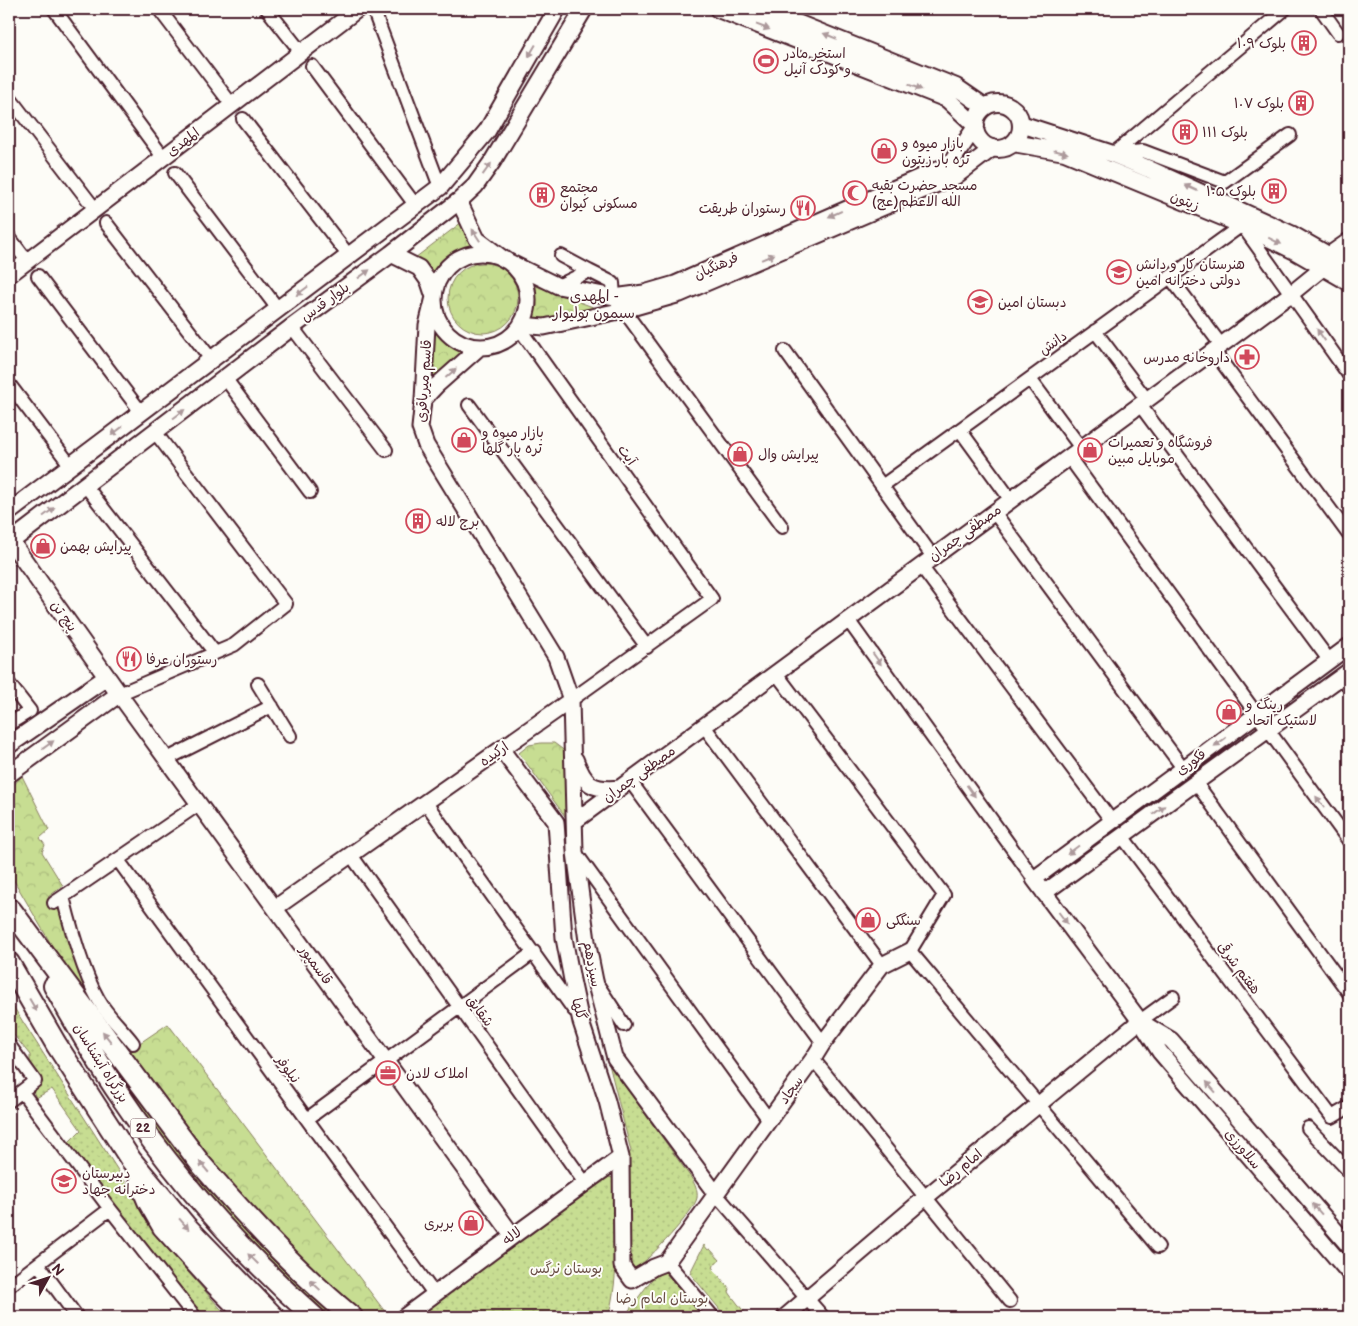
<svg xmlns="http://www.w3.org/2000/svg" width="1358" height="1326" font-family="'Balsamiq Sans','Playpen Sans Arabic',sans-serif">
	<style>
		.green { fill: url(#green-dots); stroke: #887e5e }
		.forest { fill: url(#forest-crowns); stroke: #887e5e }
		.lines { fill: none; stroke-linecap: round; stroke-linejoin: round }
		.minor-casing { stroke: #4a1f2b; stroke-width: 16 }
		.tertiary-casing { stroke: #4a1f2b; stroke-width: 19 }
		.secondary-casing { stroke: #4a1f2b; stroke-width: 20 }
		.trunk-casing { stroke: #4a1f2b; stroke-width: 24 }
		.minor { stroke: #fdfcf7; stroke-width: 12 }
		.tertiary { stroke: #fdfcf7; stroke-width: 15 }
		.secondary { stroke: #fdfcf7; stroke-width: 16 }
		.trunk { stroke: #fdfcf7; stroke-width: 20 }
		.oneway { fill: #ac999b }
		.labels { text-anchor: middle; dominant-baseline: central; stroke-width: 4; stroke-linejoin: round; paint-order: stroke }
		.shield { fill: #fdfcf7; stroke: #806168; stroke-width: 1 }
		.shield-label { font-size: 12px; font-weight: bold; fill: #4a1f2b }
		.poi-label { font-size: 14px; fill: #4a1f2b; stroke: #fdfcf7; text-anchor: start }
		.street-label { font-size: 14px; fill: #4a1f2b; stroke: #fdfcf7 }
		.park-label { font-size: 14px; fill: #694e45; stroke: #fdfcf7 }
		.neighbourhood-label { font-size: 15px; fill: #4a1f2b; stroke: #fdfcf7 }
	</style>
	<defs>
		<pattern id="green-dots" width="8" height="8" patternUnits="userSpaceOnUse" patternTransform="scale(1.25)"><rect width="8" height="8" fill="#c7dd92"/><path d="M2 2h.1M6 6h.1" fill="none" stroke="#acbd7e" stroke-width="1.8" stroke-linecap="round"/></pattern>
		<pattern id="forest-crowns" width="20" height="18" patternUnits="userSpaceOnUse" patternTransform="scale(1.25)"><rect width="20" height="18" fill="#c7dd92"/><path d="M2 6a3 3 0 1 1 6 0M12 15a3 3 0 1 1 6 0" fill="none" stroke="#acbd7e"/></pattern>
	</defs>
	<rect width="100%" height="100%" fill="#fdfcf7"/>
	<filter id="ink" filterUnits="userSpaceOnUse"><feTurbulence type="fractalNoise" baseFrequency=".02" numOctaves="2"/><feDisplacementMap in="SourceGraphic" scale="10" xChannelSelector="R" yChannelSelector="G"/><feConvolveMatrix kernelMatrix="1 2 1 2 8 2 1 2 1" color-interpolation-filters="sRGB"/></filter>
	<g filter="url(#ink)">
		<!-- green -->
		<path class="green" d="M9,1000L126,1183L155,1235L228,1317H201L93,1180L69,1142L81,1130L52,1089L36,1098L33,1091L36,1077L30,1066V1055L9,1029Z
			M93,1037L345,1317H326L307,1302L234,1228L152,1128Z
			M609,1064L692,1179C695,1185 698,1191 697,1198C694,1212 649,1260 636,1268L631,1266L627,1261V1157L631,1151Z
			M606,1177L617,1178C616,1221 620,1276 608,1317H415L502,1254L512,1242L517,1243Z
			M704,1245L708,1250L710,1249L720,1260L714,1265L713,1269L730,1289L729,1292L731,1295L748,1317H726L690,1273Z
			M658,1271L665,1272L703,1317H624Z"/>
		<!-- forest -->
		<path class="forest" d="M462,222L470,243L483,255C458,255 446,260 435,284L426,263L415,258Z
			M448 298a35 35 0 1 1 70 0a35 35 0 1 1-70 0Z
			M536,286L601,310L541,325L533,320L537,305Z
			M433,321C446,342 450,347 474,354L429,386Z
			M541,743H554L566,752L570,823L519,753L529,745Z
			M22,776L49,830L40,838L45,845L42,852L63,886L48,897L59,911L91,1000L86,1004L9,872V790Z
			M168,1024L389,1317H359L245,1208L125,1053Z"/>
		<g class="lines">
			<!-- minor casing -->
			<g class="minor-casing">
				<path id="minor" d="M54,9L163,157
					M159,9L232,105
					M267,9L301,52
					M373,9L440,187
					M1321,9L1338,33
					M312,66L416,206
					M9,97L95,209
					M243,119L349,256
					M1113,154L1285,9
					M1113,154L1143,151L1225,182L1290,135
					M175,173L278,309
					M106,223L211,359
					M9,237L27,261
					M561,256L589,271
					M38,276L141,412
					M1170,277L1221,345
					M558,286L589,271L613,283L614,297L782,527
					M292,327L386,450
					M519,328L712,599L571,700
					M1095,331L1147,400
					M1213,350L1349,535
					M785,351L933,557
					M225,378L310,492
					M1030,379L1081,448
					M9,384L71,466
					M469,405L647,647
					M1140,405L1329,660
					M960,430L1011,500
					M1069,457L1349,841
					M85,485L215,653
					M882,486L1242,225L1349,375
					M994,512L1183,768
					M921,566L1111,820
					M848,620L1034,879
					M776,673L944,895L910,951L1158,1247
					M1342,676L1349,687
					M9,684L30,711L9,724
					M258,684L290,736
					M119,694L234,645L286,604L155,432
					M704,726L882,965
					M167,759L272,706
					M630,781L823,1043
					M1196,783L1349,993
					M426,803L574,1010
					M1122,836L1332,1117L1349,1107
					M575,852L769,1120
					M351,855L585,1183
					M118,860L435,1295
					M63,897C71,929 85,981 103,1007C112,1020 124,1031 133,1043
					M54,903L199,804
					M599,987L624,1025
					M1140,1021L1173,997
					M9,1045L35,1081L9,1101
					M813,1059L1010,1301
					M22,1092L110,1209L195,1317
					M307,1119L534,952
					M1308,1128L1349,1171
					M716,1194L823,1317
					M667,1262L713,1317
					M38,1264L77,1317
					M9,1286L110,1209"/>
			</g>
			<!-- tertiary casing -->
			<g class="tertiary-casing">
				<path id="tertiary" d="M459,201L477,239L505,260L558,286L614,297L644,293L675,284L950,164L976,126
					M434 300a47 47 0 1 1 94 0a47 47 0 1 1-94 0Z
					M391,254L419,268L429,282L434,297L427,325L423,400L420,428L426,445L556,657L571,700L575,852L587,941L595,981L615,1058L716,1194
					M9,275L358,9
					M521,325L544,327L624,310L680,294L956,176L993,148
					M423,400L436,386L480,347
					M1349,646L1034,879L1140,1021L1160,1052L1349,1273
					M119,694L513,1236
					M501,749L556,822L564,938L572,980L581,1022L607,1101L621,1157L622,1266L632,1280L654,1267L667,1262L813,1059L823,1043L882,965L910,951
					M575,759C585,785 592,791 620,788
					M575,821L1292,293L1324,267L1329,255L1349,241
					M1044,893L1349,671
					M275,908L571,700
					M1144,1024L1171,1040L1349,1246
					M404,1317L513,1236L621,1157
					M785,1317L926,1197L1140,1021"/>
			</g>
			<!-- secondary casing -->
			<g class="secondary-casing">
				<path id="secondary" d="M718,9L947,99L976,126
					M762,9L956,87L985,107
					M975 126a23 23 0 1 1 46 0a23 23 0 1 1-46 0Z
					M1021,124L1113,154L1149,169L1291,234L1349,267
					M1013,143L1065,152L1242,225L1295,251L1349,282
					M9,512L440,187L487,131L557,9
					M9,539L119,694L9,774
					M9,543L292,327L391,254L459,201L475,186L492,162L584,9
					M9,745L107,677"/>
			</g>
			<!-- trunk casing -->
			<g class="trunk-casing">
				<path id="trunk" d="M11,910L200,1163C247,1218 296,1271 352,1317
					M9,963L56,1044L131,1160L185,1225L274,1317
					M54,986C75,1022 95,1059 119,1094C174,1176 240,1251 314,1317
					M140,1182L148,1201L163,1227L215,1284L248,1317"/>
			</g>
			<!-- minor -->
			<use href="#minor" class="minor"/>
			<!-- tertiary -->
			<use href="#tertiary" class="tertiary"/>
			<!-- secondary -->
			<use href="#secondary" class="secondary"/>
			<!-- trunk -->
			<use href="#trunk" class="trunk"/>
		</g>
		<!-- one-way arrows -->
		<defs><path id="oneway-solid" d="M-6-.8H1V-3.2L6.5 0L1 3.2V.8H-6Z" transform="scale(1.25)"/></defs>
		<g class="oneway">
			<use href="#oneway-solid" transform="translate(763 27) rotate(21)"/>
			<use href="#oneway-solid" transform="translate(830 36) rotate(-158)"/>
			<use href="#oneway-solid" transform="translate(532 51) rotate(120)"/>
			<use href="#oneway-solid" transform="translate(915 87) rotate(21)"/>
			<use href="#oneway-solid" transform="translate(1061 152) rotate(13)"/>
			<use href="#oneway-solid" transform="translate(487 169) rotate(-54)"/>
			<use href="#oneway-solid" transform="translate(1191 188) rotate(-155)"/>
			<use href="#oneway-solid" transform="translate(835 214) rotate(156)"/>
			<use href="#oneway-solid" transform="translate(476 235) rotate(-123)"/>
			<use href="#oneway-solid" transform="translate(1275 241) rotate(26)"/>
			<use href="#oneway-solid" transform="translate(768 257) rotate(-23)"/>
			<use href="#oneway-solid" transform="translate(364 274) rotate(-36)"/>
			<use href="#oneway-solid" transform="translate(302 291) rotate(143)"/>
			<use href="#oneway-solid" transform="translate(1321 335) rotate(-125)"/>
			<use href="#oneway-solid" transform="translate(451 373) rotate(-42)"/>
			<use href="#oneway-solid" transform="translate(179 414) rotate(-37)"/>
			<use href="#oneway-solid" transform="translate(117 431) rotate(142)"/>
			<use href="#oneway-solid" transform="translate(49 512) rotate(-37)"/>
			<use href="#oneway-solid" transform="translate(877 659) rotate(54)"/>
			<use href="#oneway-solid" transform="translate(1220 742) rotate(144)"/>
			<use href="#oneway-solid" transform="translate(48 745) rotate(-36)"/>
			<use href="#oneway-solid" transform="translate(971 791) rotate(54)"/>
			<use href="#oneway-solid" transform="translate(1320 802) rotate(-126)"/>
			<use href="#oneway-solid" transform="translate(1159 810) rotate(-36)"/>
			<use href="#oneway-solid" transform="translate(1073 850) rotate(143)"/>
			<use href="#oneway-solid" transform="translate(1063 918) rotate(53)"/>
			<use href="#oneway-solid" transform="translate(33 1005) rotate(60)"/>
			<use href="#oneway-solid" transform="translate(107 1037) rotate(-128)"/>
			<use href="#oneway-solid" transform="translate(1211 1087) rotate(-131)"/>
			<use href="#oneway-solid" transform="translate(204 1167) rotate(-130)"/>
			<use href="#oneway-solid" transform="translate(1317 1209) rotate(-131)"/>
			<use href="#oneway-solid" transform="translate(184 1224) rotate(49)"/>
			<use href="#oneway-solid" transform="translate(253 1259) rotate(-135)"/>
			<use href="#oneway-solid" transform="translate(315 1285) rotate(-137)"/>
		</g>
	</g>
	<!-- icons -->
	<defs>
		<g id="building-ring" transform="scale(1.25)"><circle r="9.5" fill="#fdfcf7" stroke="#d1495b" stroke-width="1.5"/><path d="M-4-6H4V6H1V3H-1V6H-4ZM-2.5-4.3h1.7v1.8h-1.7ZM.8-4.3h1.7v1.8H.8ZM-2.5-1h1.7V.8h-1.7ZM.8-1h1.7V.8H.8Z" fill="#d1495b"/></g>
		<g id="stadium-ring" transform="scale(1.25)"><circle r="9.5" fill="#fdfcf7" stroke="#d1495b" stroke-width="1.5"/><path d="M0-5a6.5 5 0 1 0 0 10a6.5 5 0 1 0 0-10ZM-3.5-1.8h7v3.6h-7Z" fill="#d1495b"/></g>
		<g id="shop-ring" transform="scale(1.25)"><circle r="9.5" fill="#fdfcf7" stroke="#d1495b" stroke-width="1.5"/><path d="M-5-2.5h2.3a2.7 3.5 0 0 1 5.4 0H5L5.5 6h-11ZM-1.5-2.5h3a1.5 2.3 0 0 0-3 0Z" fill="#d1495b"/></g>
		<g id="mosque-ring" transform="scale(1.25)"><circle r="9.5" fill="#fdfcf7" stroke="#d1495b" stroke-width="1.5"/><path d="M3.5-4.9A6 6 0 1 0 3.5 4.9A5 5 0 1 1 3.5-4.9Z" fill="#d1495b"/></g>
		<g id="restaurant-ring" transform="scale(1.25)"><circle r="9.5" fill="#fdfcf7" stroke="#d1495b" stroke-width="1.5"/><path d="M-5-6h1v4h1v-4h1v4h1v-4h1v5L-1.5 .5V6h-2V.5L-5-1ZM5-6V6H3V1.5H1.5Q1.5-4 5-6Z" fill="#d1495b"/></g>
		<g id="school-ring" transform="scale(1.25)"><circle r="9.5" fill="#fdfcf7" stroke="#d1495b" stroke-width="1.5"/><path d="M0-5L7-2L0 1L-7-2ZM-4 1L0 2.5L4 1V4Q0 6-4 4Z" fill="#d1495b"/></g>
		<g id="pharmacy-ring" transform="scale(1.25)"><circle r="9.5" fill="#fdfcf7" stroke="#d1495b" stroke-width="1.5"/><path d="M-2-6h4v4h4v4h-4v4h-4v-4h-4v-4h4Z" fill="#d1495b"/></g>
		<g id="office-ring" transform="scale(1.25)"><circle r="9.5" fill="#fdfcf7" stroke="#d1495b" stroke-width="1.5"/><path d="M-6-3h4V-5.5h4V-3h4V5H-6ZM-1-4.5V-3h2v-1.5ZM-6 0V1H6V0Z" fill="#d1495b"/></g>
	</defs>
	<g fill-rule="evenodd">
		<use href="#building-ring" x="1304" y="43"/>
		<use href="#stadium-ring" x="766" y="61"/>
		<use href="#building-ring" x="1301" y="103"/>
		<use href="#building-ring" x="1185" y="132"/>
		<use href="#shop-ring" x="884" y="151"/>
		<use href="#building-ring" x="1274" y="191"/>
		<use href="#mosque-ring" x="855" y="193"/>
		<use href="#building-ring" x="542" y="195"/>
		<use href="#restaurant-ring" x="803" y="208"/>
		<use href="#school-ring" x="1119" y="272"/>
		<use href="#school-ring" x="980" y="302"/>
		<use href="#pharmacy-ring" x="1247" y="357"/>
		<use href="#shop-ring" x="464" y="440"/>
		<use href="#shop-ring" x="1090" y="450"/>
		<use href="#shop-ring" x="740" y="454"/>
		<use href="#building-ring" x="418" y="521"/>
		<use href="#shop-ring" x="43" y="546"/>
		<use href="#restaurant-ring" x="129" y="659"/>
		<use href="#shop-ring" x="1229" y="712"/>
		<use href="#shop-ring" x="868" y="920"/>
		<use href="#office-ring" x="388" y="1073"/>
		<use href="#school-ring" x="64" y="1181"/>
		<use href="#shop-ring" x="471" y="1223"/>
	</g>
	<g class="labels">
		<!-- shield labels -->
		<rect class="shield" x="130.5" y="1118.5" width="25" height="19" rx="4"/>
		<g class="shield-label">
			<text x="143" y="1128">22</text>
		</g>
		<!-- poi labels -->
		<g class="poi-label">
			<text x="1286" y="43" text-anchor="end">بلوک ۱۰۹</text>
			<text x="784" y="53">استخر مادر<tspan x="784" dy="16">و کودک آنیل</tspan></text>
			<text x="1284" y="103" text-anchor="end">بلوک ۱۰۷</text>
			<text x="1202" y="132">بلوک ۱۱۱</text>
			<text x="902" y="143">بازار میوه و<tspan x="902" dy="16">تره بار زیتون</tspan></text>
			<text x="872" y="185">مسجد حضرت بقیه<tspan x="872" dy="16">الله الاعظم(عج)</tspan></text>
			<text x="560" y="187">مجتمع<tspan x="560" dy="16">مسکونی کیوان</tspan></text>
			<text x="1256" y="191" text-anchor="end">بلوک ۱۰۵</text>
			<text x="786" y="208" text-anchor="end">رستوران طریقت</text>
			<text x="1136" y="264">هنرستان کار و دانش<tspan x="1136" dy="16">دولتی دخترانه امین</tspan></text>
			<text x="998" y="302">دبستان امین</text>
			<text x="1230" y="357" text-anchor="end">داروخانه مدرس</text>
			<text x="482" y="432">بازار میوه و<tspan x="482" dy="16">تره بار گلها</tspan></text>
			<text x="1108" y="442">فروشگاه و تعمیرات<tspan x="1108" dy="16">موبایل مبین</tspan></text>
			<text x="758" y="454">پیرایش وال</text>
			<text x="436" y="521">برج لاله</text>
			<text x="60" y="546">پیرایش بهمن</text>
			<text x="146" y="659">رستوران عرفا</text>
			<text x="1246" y="704">رینگ و<tspan x="1246" dy="16">لاستیک اتحاد</tspan></text>
			<text x="886" y="920">سنگکی</text>
			<text x="406" y="1073">املاک لادن</text>
			<text x="82" y="1173">دبیرستان<tspan x="82" dy="16">دخترانه جهاد</tspan></text>
			<text x="454" y="1223" text-anchor="end">بربری</text>
		</g>
		<!-- street labels -->
		<g class="street-label">
			<text transform="translate(183 142) rotate(-37)">المهدی</text>
			<text transform="translate(1185 201) rotate(22)">زیتون</text>
			<text transform="translate(716 266) rotate(-24)">فرهنگیان</text>
			<text transform="translate(325 302) rotate(-36)">بلوار قدس</text>
			<text transform="translate(1053 343) rotate(-36)">دانش</text>
			<text transform="translate(424 381) rotate(-86)">قاسم میرباقری</text>
			<text transform="translate(627 455) rotate(54)">آیت</text>
			<text transform="translate(965 533) rotate(-36)">مصطفی چمران</text>
			<text transform="translate(64 616) rotate(54)">پنج تن</text>
			<text transform="translate(494 754) rotate(-35)">ارکیده</text>
			<text transform="translate(1191 762) rotate(-36)">فکوری</text>
			<text transform="translate(639 774) rotate(-36)">مصطفی چمران</text>
			<text transform="translate(592 964) rotate(79)">سیزدهم</text>
			<text transform="translate(316 965) rotate(54)">قاسمپور</text>
			<text transform="translate(1239 968) rotate(53)">هفتم شرقی</text>
			<text transform="translate(579 1009) rotate(76)">گلها</text>
			<text transform="translate(480 1011) rotate(54)">شقایق</text>
			<text transform="translate(101 1063) rotate(58)">بزرگراه آبشناسان</text>
			<text transform="translate(288 1069) rotate(54)">نیلوفر</text>
			<text transform="translate(791 1090) rotate(-54)">سجاد</text>
			<text transform="translate(1243 1149) rotate(50)">سلاورزی</text>
			<text transform="translate(961 1168) rotate(-40)">امام رضا</text>
			<text transform="translate(512 1236) rotate(-37)">لاله</text>
		</g>
		<!-- park labels -->
		<g class="park-label">
			<text x="566" y="1268">بوستان نرگس</text>
			<text x="662" y="1298">بوستان امام رضا</text>
		</g>
		<!-- neighbourhood labels -->
		<g class="neighbourhood-label">
			<text x="594" y="296">المهدی -<tspan x="594" dy="17">سیمون بولیوار</tspan></text>
		</g>
	</g>
	<!-- margin -->
	<rect width="1358" height="1326" fill="none" stroke="#fdfcf7" stroke-width="30"/>
	<rect x="15" y="15" width="1328" height="1296" fill="none" stroke="#4a1f2b" stroke-width="2" filter="url(#ink)"/>
	<!-- north arrow -->
	<g transform="translate(48 1278) rotate(50)" stroke="#fdfcf7" stroke-width="4" paint-order="stroke">
	<path d="M0-4L9 19L0 12L-9 19Z" fill="#4a1f2b"/>
	<text y="-8" font-size="14" font-weight="bold" text-anchor="middle" fill="#4a1f2b">N</text>
	</g>
</svg>
